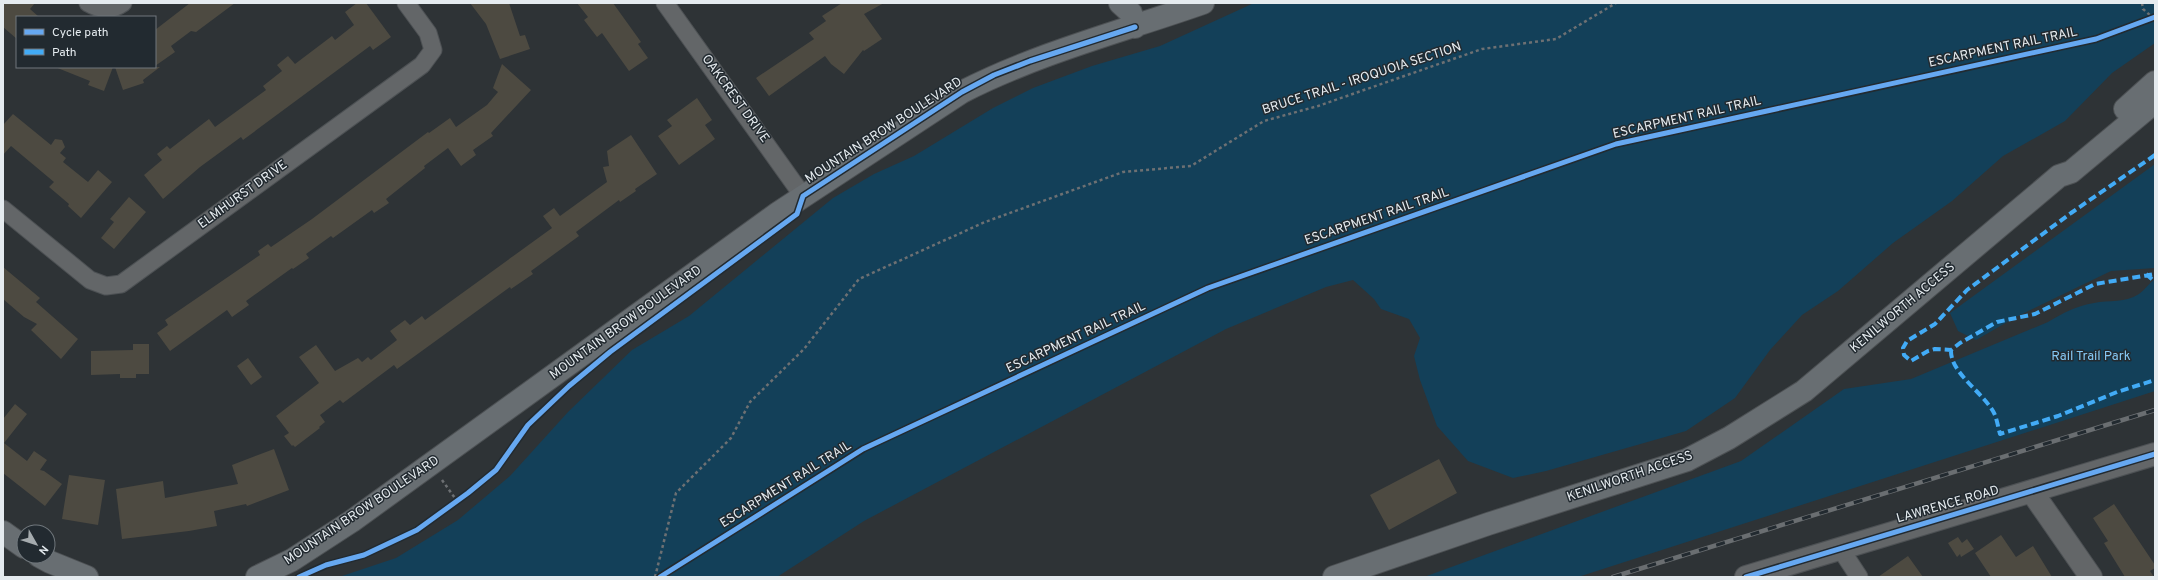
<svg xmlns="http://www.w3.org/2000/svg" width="2158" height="580" font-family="Overpass,sans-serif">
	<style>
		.green { fill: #134059 }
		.building { fill: #4d4a41 }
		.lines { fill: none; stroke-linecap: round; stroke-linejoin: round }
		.minor-casing { stroke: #4d5154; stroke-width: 19 }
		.tertiary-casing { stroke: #4d5154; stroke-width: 24 }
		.secondary-casing { stroke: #4d5154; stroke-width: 24 }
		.path { stroke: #6d7073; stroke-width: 2.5; stroke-dasharray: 3 3; stroke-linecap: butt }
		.minor { stroke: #636668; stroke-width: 17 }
		.tertiary { stroke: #636668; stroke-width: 22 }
		.secondary { stroke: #686e72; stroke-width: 22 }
		.rail-casing { stroke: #6a6e71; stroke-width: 4.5 }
		.rail { stroke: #222a30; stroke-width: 3; stroke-dasharray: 9; stroke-linecap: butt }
		.quiet { stroke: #42abf6; stroke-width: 4; stroke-dasharray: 8 4; stroke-linecap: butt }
		.cycleway-casing { stroke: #222a30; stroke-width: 8 }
		.cycleway { stroke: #66a8f1; stroke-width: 5 }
		.labels { text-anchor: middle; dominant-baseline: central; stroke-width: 3; stroke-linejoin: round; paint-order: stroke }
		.street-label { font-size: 13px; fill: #e5ebef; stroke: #222a30 }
		.park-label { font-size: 13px; fill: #86c9f5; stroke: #222a30 }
	</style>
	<rect width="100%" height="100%" fill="#2e3336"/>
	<!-- green -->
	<path class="green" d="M1254,3H2155V43L2112,73L2065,121L2003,156L1952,201L1893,243L1838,291L1802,315L1770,350L1735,398L1686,431L1546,471L1513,478L1468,461L1437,426L1420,380L1414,356L1420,338L1409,319L1381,309L1374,299L1353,280L1326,287L1226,329L864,521L777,577H339L396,558L458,520L510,476L568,412L632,350L689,316L833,198L874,174L914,156L993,108L1033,88L1092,66L1160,46Z
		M2155,164V268L2111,271L2016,317L1976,340L1958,331L1950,313Z
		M2155,279V391L1578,577H1424L1741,461L1844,389L1911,379L2048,322C2063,313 2076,306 2094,303C2109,300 2126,303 2139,294C2145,290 2149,283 2155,279Z"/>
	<!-- building -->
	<path class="building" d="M3,3H35L30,9L39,17H17V39L3,27Z
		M190,3H235L196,32L191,31L171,46L175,52L155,66V30Z
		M357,3H366L391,37L373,50L370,46L243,140L241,137L200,167L163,199L144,175L162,160L157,154L167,146L170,149L209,119L215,127L266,90L263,86L282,71L277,65L288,56L295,64L332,36L335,40L354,25L345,12Z
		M470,3H509L520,36L525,35L530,49L500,59L486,24Z
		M577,3H613L641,42L638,44L648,58L629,71L602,33L597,37L584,20L588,17Z
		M842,3H884L864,14L882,39L864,51L863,50L844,74L831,64L825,56L769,96L756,78L814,39L809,33L826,21L822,16Z
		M502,64L531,90L491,133L493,136L473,150L476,155L461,166L448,148L424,166L425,168L386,199L389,203L374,213L372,210L333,238L331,236L306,254L309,258L293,269L292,268L246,301L249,305L232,317L227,310L170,351L157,333L168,325L165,320L260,255L258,251L268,244L271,247L312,219L428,132L429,133L450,118L456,127L487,105L498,92L493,88Z
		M55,67H113L104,91L88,85L90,81Z
		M115,67H160L143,80L144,83L123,90Z
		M697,98L712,120L705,125L715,139L679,165L658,136L672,126L667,120Z
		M13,114L51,145L55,139L62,140L65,147L60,153L66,158L63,162L88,182L98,170L112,182L81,218L68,206L69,204L49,187L54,182L11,146L3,155V125Z
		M631,135L657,174L635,189L636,191L620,202L619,200L576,232L579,236L531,271L533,274L511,289L510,287L397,369L394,365L343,403L340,400L320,415L325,422L319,427L320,428L295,447L293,445L292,446L284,436L289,433L276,416L319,383L299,357L316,345L335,371L358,358L362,362L368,357L371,360L397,340L390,331L405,320L410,325L422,316L425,320L552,228L543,216L554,208L560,216L607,182L603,167L609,166L607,151Z
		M129,197L146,212L114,249L101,238L114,222L110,219Z
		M3,267L40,298L36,302L78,339L61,359L31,330L37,324L24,317L3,299Z
		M133,344H149V374H136V378H120V374L91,375V351L133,350Z
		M248,358L262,377L251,385L237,366Z
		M15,404L27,414L4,443L27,461L34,451L47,460L40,470L44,471L62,484L45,506L3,473V419Z
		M274,449L289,490L247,506L246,504L214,511L217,526L189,531L122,539L116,489L163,481L165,498L238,484L232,465Z
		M1439,459L1457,493L1389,530L1370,495Z
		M69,475L105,480L98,525L62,519Z
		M2114,504L2155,565V568L2150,571L2154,577H2125L2104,543L2108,541L2093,518Z
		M2001,535L2016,557L2033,546L2052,577H1991L1975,553Z
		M1958,537L1962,543L1967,539L1974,549L1961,557L1960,554L1957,557L1948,543Z
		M1908,556L1923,577H1878Z"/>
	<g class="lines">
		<!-- minor casing -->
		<g class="minor-casing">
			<path id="minor" d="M88,3C100,10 112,11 123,3
				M665,3L803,196
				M3,209L90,280L106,286L121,284L422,65L433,50L428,33L406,3
				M1840,548L1859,577"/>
		</g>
		<!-- tertiary casing -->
		<g class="tertiary-casing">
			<path id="tertiary" d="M2032,492L2091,577
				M1746,577L2155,454"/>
		</g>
		<!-- secondary casing -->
		<g class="secondary-casing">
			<path id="secondary" d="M1120,3L1131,13L1135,27
				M2125,109L2155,82
				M3,532L24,547
				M39,556L50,562L87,577
				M257,577L292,560L352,521L778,213L962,92C1038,53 1123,31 1203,3
				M1334,577L1488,524L1687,460L1729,438L1804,391L2059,176L2071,172L2155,102"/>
		</g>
		<!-- path -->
		<path class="path" d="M2142,3L2143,9L2152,17
			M442,480L457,501
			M655,577L676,493L731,438L750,402L804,349L859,279L985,222L1123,172L1191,166L1264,121L1318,106L1482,49L1556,39L1616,3"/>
		<!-- minor -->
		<use href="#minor" class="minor"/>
		<!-- tertiary -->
		<use href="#tertiary" class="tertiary"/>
		<!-- secondary -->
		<use href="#secondary" class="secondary"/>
		<!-- rail casing -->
		<g class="rail-casing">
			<path id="rail" d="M1613,577L2155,410"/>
		</g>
		<!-- rail -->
		<use href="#rail" class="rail"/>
		<!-- quiet -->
		<path class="quiet" d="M2155,155L2071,213L1967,290L1935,324L1907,341L1903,348L1904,355L1911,361L1928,351L1935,349L1951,350L1960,343L1997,322L2035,314L2095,284L2155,274
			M2146,274L2155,282
			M1951,350C1950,373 1983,392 1994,413C1997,419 1998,427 2000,434L2058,416L2117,392L2155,380"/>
		<!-- cycleway casing -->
		<g class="cycleway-casing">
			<path id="cycleway" d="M299,577L326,565L364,555L417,530L468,493L496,470L528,425L569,386L610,352L797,214L803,196L962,92L994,75L1030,61L1135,27
				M660,577L863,449L1208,288L1616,144L2096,39L2155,17
				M1746,577L2155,454"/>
		</g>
		<!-- cycleway -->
		<use href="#cycleway" class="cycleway"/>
	</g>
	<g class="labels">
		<!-- street labels -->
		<g class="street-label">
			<text transform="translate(2003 48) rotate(-12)">ESCARPMENT RAIL TRAIL</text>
			<text transform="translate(1362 79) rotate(-18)">BRUCE TRAIL - IROQUOIA SECTION</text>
			<text transform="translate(735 99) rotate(54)">OAKCREST DRIVE</text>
			<text transform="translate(1687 118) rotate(-13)">ESCARPMENT RAIL TRAIL</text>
			<text transform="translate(884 131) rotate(-33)">MOUNTAIN BROW BOULEVARD</text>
			<text transform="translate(243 195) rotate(-36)">ELMHURST DRIVE</text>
			<text transform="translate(1377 217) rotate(-19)">ESCARPMENT RAIL TRAIL</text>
			<text transform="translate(1903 308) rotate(-40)">KENILWORTH ACCESS</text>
			<text transform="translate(626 323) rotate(-36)">MOUNTAIN BROW BOULEVARD</text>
			<text transform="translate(1076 338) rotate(-25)">ESCARPMENT RAIL TRAIL</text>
			<text transform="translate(1630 477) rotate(-19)">KENILWORTH ACCESS</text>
			<text transform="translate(786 485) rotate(-32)">ESCARPMENT RAIL TRAIL</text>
			<text transform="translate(1948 505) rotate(-16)">LAWRENCE ROAD</text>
			<text transform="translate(362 511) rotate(-34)">MOUNTAIN BROW BOULEVARD</text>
		</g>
		<!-- park labels -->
		<g class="park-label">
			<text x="2091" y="357">Rail Trail Park</text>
		</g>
	</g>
	<!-- border -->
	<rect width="2158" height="580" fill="none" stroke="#e5ebef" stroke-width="8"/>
	<!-- legend -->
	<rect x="16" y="16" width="140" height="52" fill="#222a30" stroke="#70777c"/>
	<rect x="24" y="29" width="20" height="6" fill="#66a8f1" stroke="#70777c"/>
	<text x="52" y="36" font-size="12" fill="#e5ebef">Cycle path</text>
	<rect x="24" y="49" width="20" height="6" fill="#42abf6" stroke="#70777c"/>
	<text x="52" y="56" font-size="12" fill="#e5ebef">Path</text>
	<!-- north arrow -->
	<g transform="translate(36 544) rotate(129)"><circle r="19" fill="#222a30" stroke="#70777c"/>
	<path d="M0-3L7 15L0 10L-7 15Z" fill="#a5abae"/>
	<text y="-6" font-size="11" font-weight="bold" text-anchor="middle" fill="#e5ebef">N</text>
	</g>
</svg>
